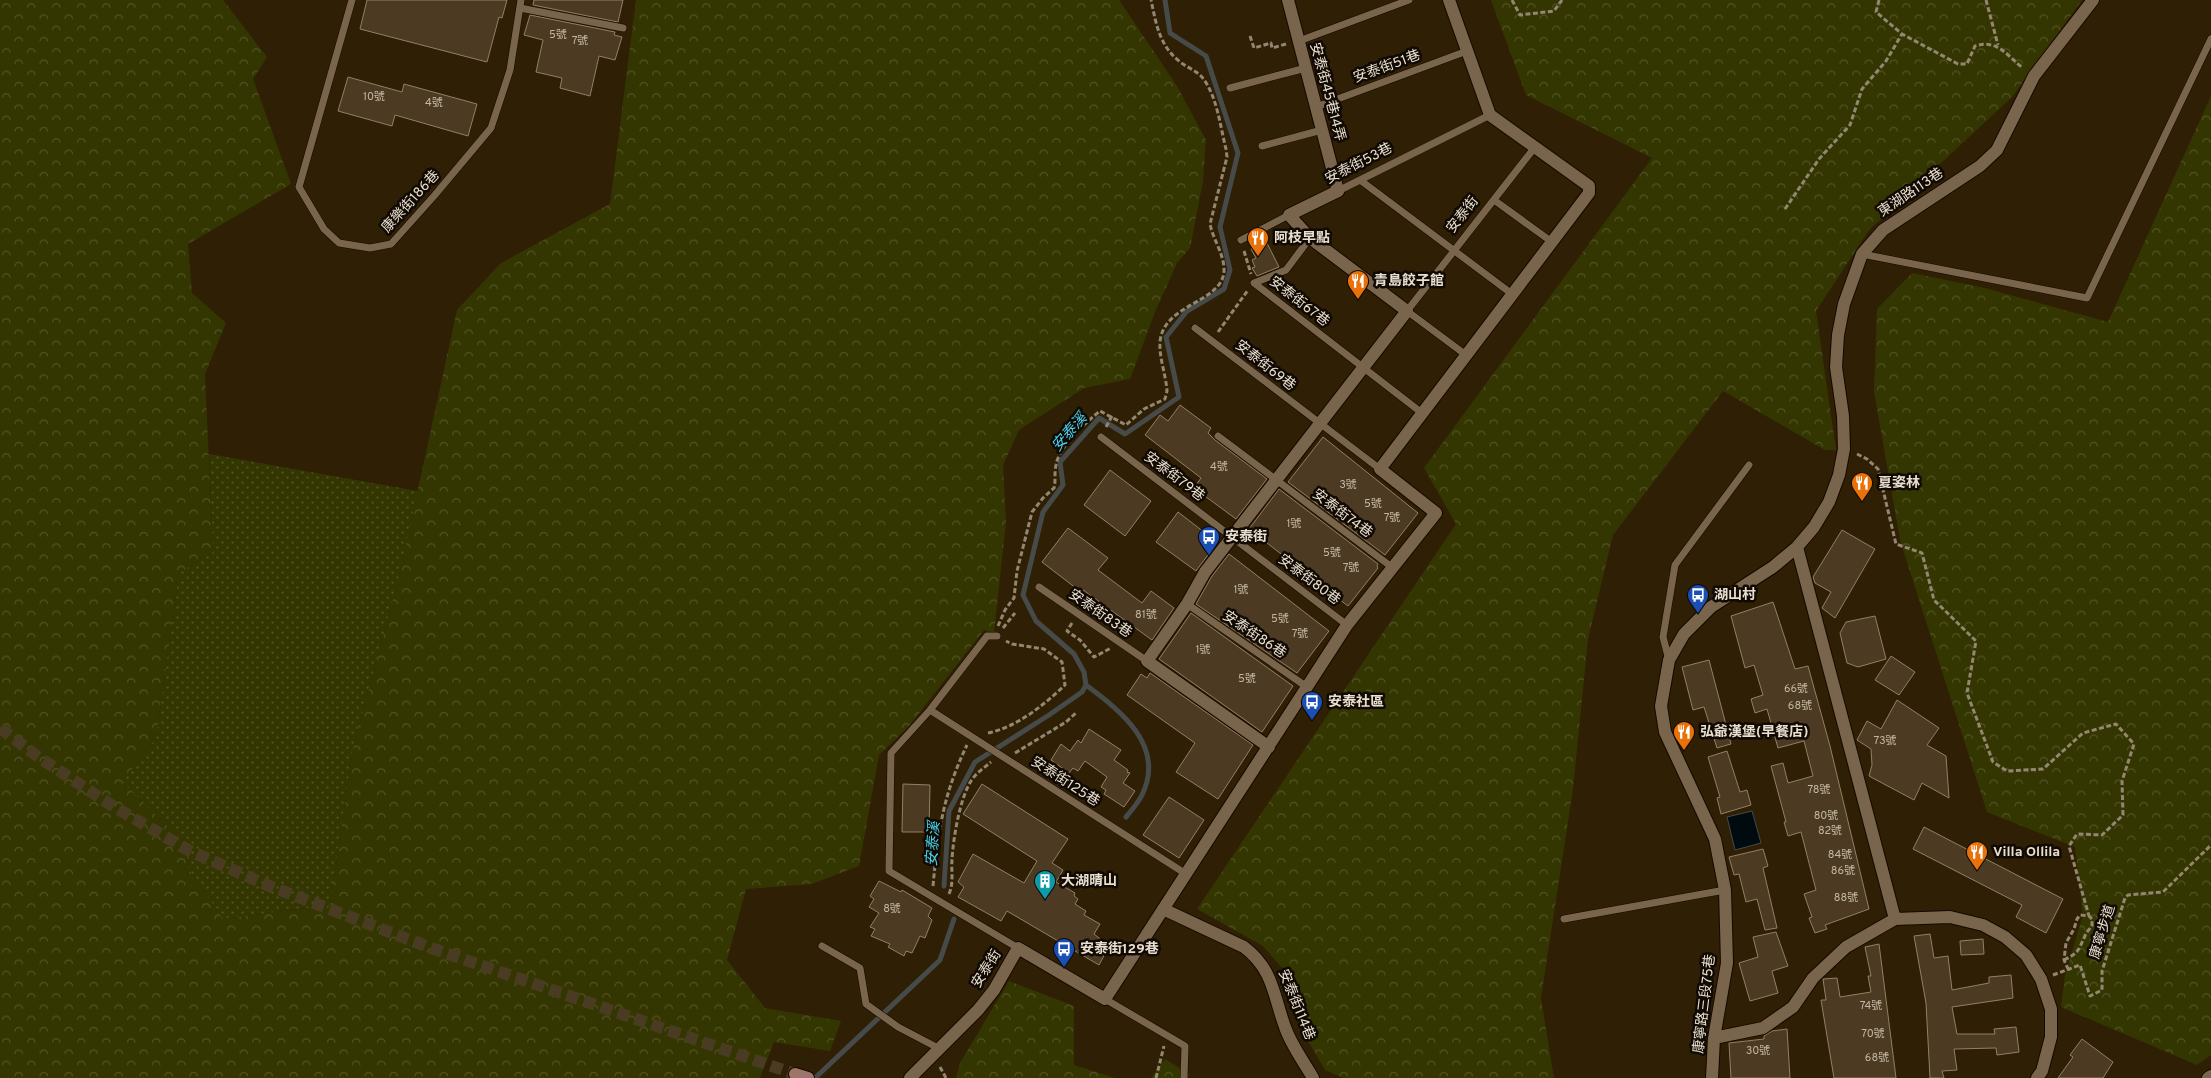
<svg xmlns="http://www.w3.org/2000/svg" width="2211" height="1078" font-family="Overpass,'Noto Sans TC',sans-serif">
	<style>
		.grass { fill: url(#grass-dots) }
		.forest { fill: url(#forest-crowns) }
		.water { fill: #000b0f; stroke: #464b49 }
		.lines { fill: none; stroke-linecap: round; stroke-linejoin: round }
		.stream { stroke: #464b49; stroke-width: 5 }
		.building { fill: #4c3b22; stroke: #938065 }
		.secondary-tunnel { stroke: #4a3c23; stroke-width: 12; stroke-dasharray: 12 6; stroke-linecap: butt }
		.lane-casing { stroke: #160800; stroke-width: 8 }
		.street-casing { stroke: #160800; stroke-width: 14 }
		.secondary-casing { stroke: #160800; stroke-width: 14 }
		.path { stroke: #938772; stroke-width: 3; stroke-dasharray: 5 2.5; stroke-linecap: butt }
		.lane { stroke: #78654b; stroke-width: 7 }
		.street { stroke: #78654b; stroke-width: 12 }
		.secondary { stroke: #9d756a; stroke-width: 12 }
		.labels { text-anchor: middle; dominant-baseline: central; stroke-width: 5; stroke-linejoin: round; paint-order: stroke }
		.number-label { font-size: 11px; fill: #c2b6a4 }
		.street-label { font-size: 14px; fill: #e9dfd0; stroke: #110a03 }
		.poi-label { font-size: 14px; font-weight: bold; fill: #e9dfd0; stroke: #110a03; text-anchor: start }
		.water-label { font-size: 15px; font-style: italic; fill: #4bd2f0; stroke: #110a03 }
	</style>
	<defs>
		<pattern id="grass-dots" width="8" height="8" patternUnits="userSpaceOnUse" patternTransform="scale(1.25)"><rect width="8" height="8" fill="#343601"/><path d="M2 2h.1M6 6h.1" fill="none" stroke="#515325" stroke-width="1.8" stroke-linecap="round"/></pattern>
		<pattern id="forest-crowns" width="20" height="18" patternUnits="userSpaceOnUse" patternTransform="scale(1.25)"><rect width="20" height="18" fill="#343601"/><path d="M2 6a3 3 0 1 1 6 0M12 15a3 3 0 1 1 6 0" fill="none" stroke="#515325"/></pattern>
	</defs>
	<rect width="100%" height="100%" fill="#2e1f05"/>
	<!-- grass -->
	<path class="grass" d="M209,454L418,491L399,576L353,749L330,905L223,919L188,868L186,844L122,782L156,738L179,573L213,552Z"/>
	<!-- forest -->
	<path class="forest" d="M0,0H223L267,57L253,79L291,184L188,244L192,293L226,323L205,374L213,552L179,573L156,738L122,782L186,844L188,868L223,919L330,905L353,749L399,576L457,310L501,263L610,204L636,0H1119L1177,86L1206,140L1203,181L1190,248L1177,263L1155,312L1130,379L1084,388L1019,430L1003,465L1006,522L994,633L984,630L909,726L879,755L859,866L812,884L746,889L727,960L765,1008L841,1021L830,1051L774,1042L760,1078H0Z
		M1491,0H2082L2012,97L1869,230L1816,311L1836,450H1825L1723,391L1613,535L1588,639L1573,789L1541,998L1554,1078H1343L1325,1070L1303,1032L1291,978L1263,946L1197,909L1456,524L1424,468L1652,158L1526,95Z
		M2211,96V1055L2197,1065L2061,1007L2065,975L2083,915L2075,847L1987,812L1900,540L1874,391L1877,309L1912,273L1985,288L2108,322Z
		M1009,981L1074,1006V1065L1115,1078H956L960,1063Z
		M1165,1059L1189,1074L1188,1078H1151Z"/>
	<!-- water -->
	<path class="water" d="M1752,811L1761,843L1735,850L1727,817Z"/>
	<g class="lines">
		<!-- stream -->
		<path class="stream" d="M1086,685C1121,711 1166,746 1142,795C1138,803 1132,810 1126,817
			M944,886L949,811L975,762L1049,715L1082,692L1086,685L1084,672L1074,654L1036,621L1023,595L1043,512L1063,485L1060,462L1099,418L1125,434L1179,397L1166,337L1187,311L1224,289L1230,270L1220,227L1238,153L1206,56L1170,33L1165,0
			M815,1078L940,960L954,919"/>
	</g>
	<!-- building -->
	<path class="building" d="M367,0H507L502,18L499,17L487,62L360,29Z
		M534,0H623L618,22L533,5Z
		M530,15L615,32L614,35L622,37L615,60L599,56L590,96L560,88L562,78L536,72L543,40L524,35Z
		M348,77L402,92L404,84L477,104L468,136L395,115L392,126L338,111Z
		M1266,241L1279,267L1257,276L1252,268L1255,267L1252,260L1256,258L1251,249Z
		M1180,405L1211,428L1208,433L1215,440L1267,479L1236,519L1194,488L1201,478L1145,435L1160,415L1168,421Z
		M1323,437L1418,513L1385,555L1288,482Z
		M1110,470L1151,501L1125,536L1084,505Z
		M1279,489L1378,564L1377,566L1378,568L1348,606L1249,529Z
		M1178,512L1213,539L1212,541L1216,544L1196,571L1156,542Z
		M1068,528L1108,558L1098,570L1142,603L1151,591L1174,608L1152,640L1083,590L1081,592L1042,562Z
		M1842,530L1875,549L1835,618L1822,608L1831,592L1815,583L1813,577Z
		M1229,554L1329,631L1297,673L1196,604L1212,576Z
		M1773,602L1795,669L1808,666L1830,746L1869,909L1825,925L1827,929L1815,933L1809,918L1812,917L1804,894L1816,890L1801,832L1788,836L1784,822H1786L1771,766L1783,763L1788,783L1813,776L1804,741L1778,748L1767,709L1755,713L1751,699L1763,695L1754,665L1745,668L1731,616Z
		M1191,613L1293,686L1262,732L1159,659Z
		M1875,616L1886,659L1858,667L1847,663L1840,633L1846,622Z
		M1891,656L1915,672L1899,695L1875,680Z
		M1709,660L1731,744L1717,748L1704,707L1693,710L1682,667Z
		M1150,673L1253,745L1218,799L1176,772L1195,743L1127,695L1141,674L1147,678Z
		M1897,700L1939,728L1927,745L1946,756L1949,798L1922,783L1914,800L1869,776L1872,765L1871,749L1857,740L1867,721L1881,729Z
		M1089,729L1121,750L1114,760L1128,770L1127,772L1130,773L1123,783L1135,791L1124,807L1104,794L1106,790L1101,787L1107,777L1085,761L1078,771L1073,768L1069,773L1051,760L1061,744L1070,751L1078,740L1081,743Z
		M1727,751L1740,792L1747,790L1751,805L1721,814L1717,798L1720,797L1708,757Z
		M903,784L930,785L929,832H902Z
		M982,784L1068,839L1052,863L1063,870L1056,882L1075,893L1074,896L1078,899L1075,904L1086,911L1084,915L1100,924L1094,934L1109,946L1099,965L1007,911L1001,921L958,897L964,887L958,882L973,854L1024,883L1037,861L963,814Z
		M1169,797L1204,820L1179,858L1143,835Z
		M1924,827L2063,899L2046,933L2016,917L2022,905L1913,849Z
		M1763,849L1768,866L1763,868L1777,928L1765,930L1757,899L1746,902L1739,874L1734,875L1729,857Z
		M879,881L901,892L902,890L932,908L928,916L932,920L925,938L920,936L912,953L906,951L904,956L888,947L890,944L871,936L875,929L870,927L879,913L869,907L874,899L870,896Z
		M1776,932L1788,966L1772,971L1778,993L1750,1001L1739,963L1758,957L1753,937Z
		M1930,934L1934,958L1948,956L1952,990L1989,983V977L2011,975L2013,998L1952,1007L1957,1034H1995L1994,1029L2016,1027L2019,1052L1997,1055L1996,1048L1954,1049L1957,1070L1942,1071L1944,1078H1930L1926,1003L1914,936Z
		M1983,939L1984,954L1961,955L1960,941Z
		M1879,944L1896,1078H1834L1821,1000H1826L1823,979L1837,978L1840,997L1871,992L1868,976H1871L1865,947Z
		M1787,1029L1790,1078H1731L1729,1043L1764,1039V1036L1772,1031Z
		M2082,1039L2113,1062L2103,1078H2058L2073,1057L2070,1055Z"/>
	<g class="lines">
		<!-- secondary-tunnel -->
		<path class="secondary-tunnel" d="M0,728L37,756L111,805L188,850L267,885L431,948L795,1074"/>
		<!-- lane casing -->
		<g class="lane-casing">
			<path id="lane" d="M352,0L299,187L324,229L339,243L370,248L391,244L434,196L491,128L510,70L521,0
				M520,8L623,28
				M1299,41L1409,0
				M1230,88L1306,68
				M1316,107L1467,51
				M1262,146L1322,130
				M1360,180L1512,294
				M1338,191L1490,115
				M1494,200L1552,242
				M1310,238L1286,270L1254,283L1422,413
				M1241,240L1289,215
				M1862,254L2087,298L2211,39
				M1195,328L1380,469
				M1466,355L1407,311L1535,147
				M1218,436L1393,568
				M1101,437L1347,625
				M1039,587L1147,661
				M1187,604L1307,687
				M997,636H987L930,710L891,753L889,871L1018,948
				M1669,660L1663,637L1675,565L1749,465
				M930,710L1186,874
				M1564,919L1725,890
				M822,946L860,968L866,1004L898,1027L940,1049
				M1105,999L1185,1046L1184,1078"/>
		</g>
		<!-- street casing -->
		<g class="street-casing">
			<path id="street" d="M1797,547L1895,919
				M1269,747L1147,661L1187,604L1205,572L1407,311L1310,238L1289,215L1338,191L1288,0
				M1163,909L1244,947C1274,970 1273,995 1285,1027C1291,1045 1304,1062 1313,1078
				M1714,1038L1763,1028L1793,1007L1813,978L1846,947L1895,919L1950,917L1983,925L2005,937L2026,955L2041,979L2051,1009V1037L2042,1071L2037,1078
				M910,1078L978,1010L994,990L1018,948L1105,999L1347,625L1436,513L1380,469L1589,193V186L1490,115L1449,0
				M1712,1078L1714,1038L1727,963L1725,890L1715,839L1665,732L1661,706L1669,660L1684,634L1711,607L1773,567L1797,547L1814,527L1829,502L1839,475L1844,449L1843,416L1836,367L1838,335L1844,304L1862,254L1883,230L1980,166L1997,150L2034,76L2093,0
				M2208,1078L2211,1076"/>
		</g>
		<!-- secondary casing -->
		<g class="secondary-casing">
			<path id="secondary" d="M795,1074L808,1078"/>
		</g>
		<!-- path -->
		<path class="path" d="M1512,0L1520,15L1554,11L1562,0
			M1879,0L1876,12L1902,34L1958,64H1967L1975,46C1998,39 2006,55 2023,68
			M1986,0L1998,45
			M1250,36L1254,48L1271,43L1272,48L1286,44
			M1785,209L1819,159L1850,125L1862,89L1886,61L1902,34
			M1244,251L1251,274
			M1218,332L1248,290
			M1106,427L1112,416
			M1857,454L1867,459L1878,469L1896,544L1922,553L1934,600L1976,641L1967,693L1993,762L2007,771L2043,769L2083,733L2116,724L2134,744L2122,781L2123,815L2102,835L2077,834L2069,846L2089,916
			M1072,623L1067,631L1080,640L1094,657L1111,648
			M998,626L1005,610L1014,598L1017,571L1032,512L1043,498L1054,488C1056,481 1054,473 1056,465C1059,446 1085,423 1100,411L1126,425L1144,409L1165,399L1167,391C1166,375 1159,358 1160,342C1163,304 1221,303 1224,272C1225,255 1213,240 1210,224L1227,157L1226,149C1220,126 1217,94 1201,76C1195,70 1186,67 1179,61C1159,45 1156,23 1151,0
			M1003,628L1015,613
			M988,733C1017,727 1044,705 1065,685L1062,662L1044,649L1012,644L1006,641
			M1015,753L1066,722L1077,712
			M933,886C938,831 943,795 967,745
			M949,894C954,883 951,871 952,860C953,839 960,798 971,781C976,773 984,768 991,762
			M2064,960C2080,952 2078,950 2085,936C2086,932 2090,929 2092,926V919L2089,916L2080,915L2077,919L2074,929L2066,943L2064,960L2068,969
			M2053,975L2080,965L2090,996L2102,990V971L2125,898L2128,895L2163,892L2211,845
			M940,1067L946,1078
			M1156,1078L1164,1046"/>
		<!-- lane -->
		<use href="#lane" class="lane"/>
		<!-- street -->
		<use href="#street" class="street"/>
		<!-- secondary -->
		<use href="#secondary" class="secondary"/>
	</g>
	<!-- icons -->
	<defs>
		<g id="restaurant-pin" transform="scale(1.125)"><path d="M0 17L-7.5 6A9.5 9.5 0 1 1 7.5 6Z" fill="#e8710a" stroke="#110a03"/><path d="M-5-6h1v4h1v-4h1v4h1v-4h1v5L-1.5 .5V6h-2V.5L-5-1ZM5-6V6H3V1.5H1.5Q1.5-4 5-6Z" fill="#fff"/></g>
		<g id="bus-pin" transform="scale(1.125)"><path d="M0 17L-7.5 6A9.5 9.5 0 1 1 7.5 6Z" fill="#1a4fb4" stroke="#110a03"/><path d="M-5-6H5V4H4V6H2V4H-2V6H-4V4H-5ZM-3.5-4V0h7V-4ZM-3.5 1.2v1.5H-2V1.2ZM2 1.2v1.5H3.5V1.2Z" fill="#fff"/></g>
		<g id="building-pin" transform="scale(1.125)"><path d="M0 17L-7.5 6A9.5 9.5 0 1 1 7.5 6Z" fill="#0f9aa8" stroke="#110a03"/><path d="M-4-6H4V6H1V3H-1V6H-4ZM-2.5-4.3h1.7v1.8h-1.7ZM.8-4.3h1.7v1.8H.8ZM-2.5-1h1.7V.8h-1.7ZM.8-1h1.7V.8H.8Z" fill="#fff"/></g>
	</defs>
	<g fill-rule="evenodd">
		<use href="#restaurant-pin" x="1258" y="238"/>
		<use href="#restaurant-pin" x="1358" y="281"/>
		<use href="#restaurant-pin" x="1862" y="483"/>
		<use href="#bus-pin" x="1209" y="537"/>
		<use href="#bus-pin" x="1698" y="595"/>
		<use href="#bus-pin" x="1312" y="702"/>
		<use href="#restaurant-pin" x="1684" y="732"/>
		<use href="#restaurant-pin" x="1977" y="852"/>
		<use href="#building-pin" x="1045" y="881"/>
		<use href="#bus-pin" x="1064" y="949"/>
	</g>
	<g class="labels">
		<!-- number labels -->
		<g class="number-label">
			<text x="558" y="35">5號</text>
			<text x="580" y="41">7號</text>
			<text x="374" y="97">10號</text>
			<text x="434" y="103">4號</text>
			<text x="1219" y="467">4號</text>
			<text x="1348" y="485">3號</text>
			<text x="1373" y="504">5號</text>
			<text x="1392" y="518">7號</text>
			<text x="1294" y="524">1號</text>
			<text x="1332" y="553">5號</text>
			<text x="1351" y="568">7號</text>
			<text x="1241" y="590">1號</text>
			<text x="1146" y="615">81號</text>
			<text x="1280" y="619">5號</text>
			<text x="1300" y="634">7號</text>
			<text x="1203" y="650">1號</text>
			<text x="1247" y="679">5號</text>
			<text x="1796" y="689">66號</text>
			<text x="1800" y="706">68號</text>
			<text x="1885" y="741">73號</text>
			<text x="1819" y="790">78號</text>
			<text x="1826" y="816">80號</text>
			<text x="1830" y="831">82號</text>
			<text x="1840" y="855">84號</text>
			<text x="1843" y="871">86號</text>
			<text x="1846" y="898">88號</text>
			<text x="892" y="909">8號</text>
			<text x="1871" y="1006">74號</text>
			<text x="1873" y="1034">70號</text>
			<text x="1758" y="1051">30號</text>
			<text x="1877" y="1058">68號</text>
		</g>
		<!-- street labels -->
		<g class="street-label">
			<text transform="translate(1387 67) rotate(-20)">安泰街51巷</text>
			<text transform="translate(1327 92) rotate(75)">安泰街45巷14弄</text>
			<text transform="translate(1359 164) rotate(-27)">安泰街53巷</text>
			<text transform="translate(1911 193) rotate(-34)">東湖路113巷</text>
			<text transform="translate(411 202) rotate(-48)">康樂街186巷</text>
			<text transform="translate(1463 215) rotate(-52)">安泰街</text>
			<text transform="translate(1299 302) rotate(38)">安泰街67巷</text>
			<text transform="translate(1265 366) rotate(38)">安泰街69巷</text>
			<text transform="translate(1174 477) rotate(37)">安泰街79巷</text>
			<text transform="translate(1342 514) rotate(37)">安泰街74巷</text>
			<text transform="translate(1309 580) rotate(37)">安泰街80巷</text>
			<text transform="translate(1100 614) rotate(35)">安泰街83巷</text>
			<text transform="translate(1254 635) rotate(34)">安泰街86巷</text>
			<text transform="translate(1065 782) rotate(33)">安泰街125巷</text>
			<text transform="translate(2103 932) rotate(-73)">康寧步道</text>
			<text transform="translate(987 969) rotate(-58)">安泰街</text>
			<text transform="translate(1705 1004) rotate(-83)">康寧路三段75巷</text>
			<text transform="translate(1296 1005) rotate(68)">安泰街114巷</text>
		</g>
		<!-- poi labels -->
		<g class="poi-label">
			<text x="1274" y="238">阿枝早點</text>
			<text x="1374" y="281">青島餃子館</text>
			<text x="1878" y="483">夏姿林</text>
			<text x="1225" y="537">安泰街</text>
			<text x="1714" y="595">湖山村</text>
			<text x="1328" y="702">安泰社區</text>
			<text x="1700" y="732">弘爺漢堡(早餐店)</text>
			<text x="1993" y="852">Villa Ollila</text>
			<text x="1061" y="881">大湖晴山</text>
			<text x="1080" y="949">安泰街129巷</text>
		</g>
		<!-- water labels -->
		<g class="water-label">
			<text transform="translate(1070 433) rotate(-49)">安泰溪</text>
			<text transform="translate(934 844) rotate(-86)">安泰溪</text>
		</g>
	</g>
</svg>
